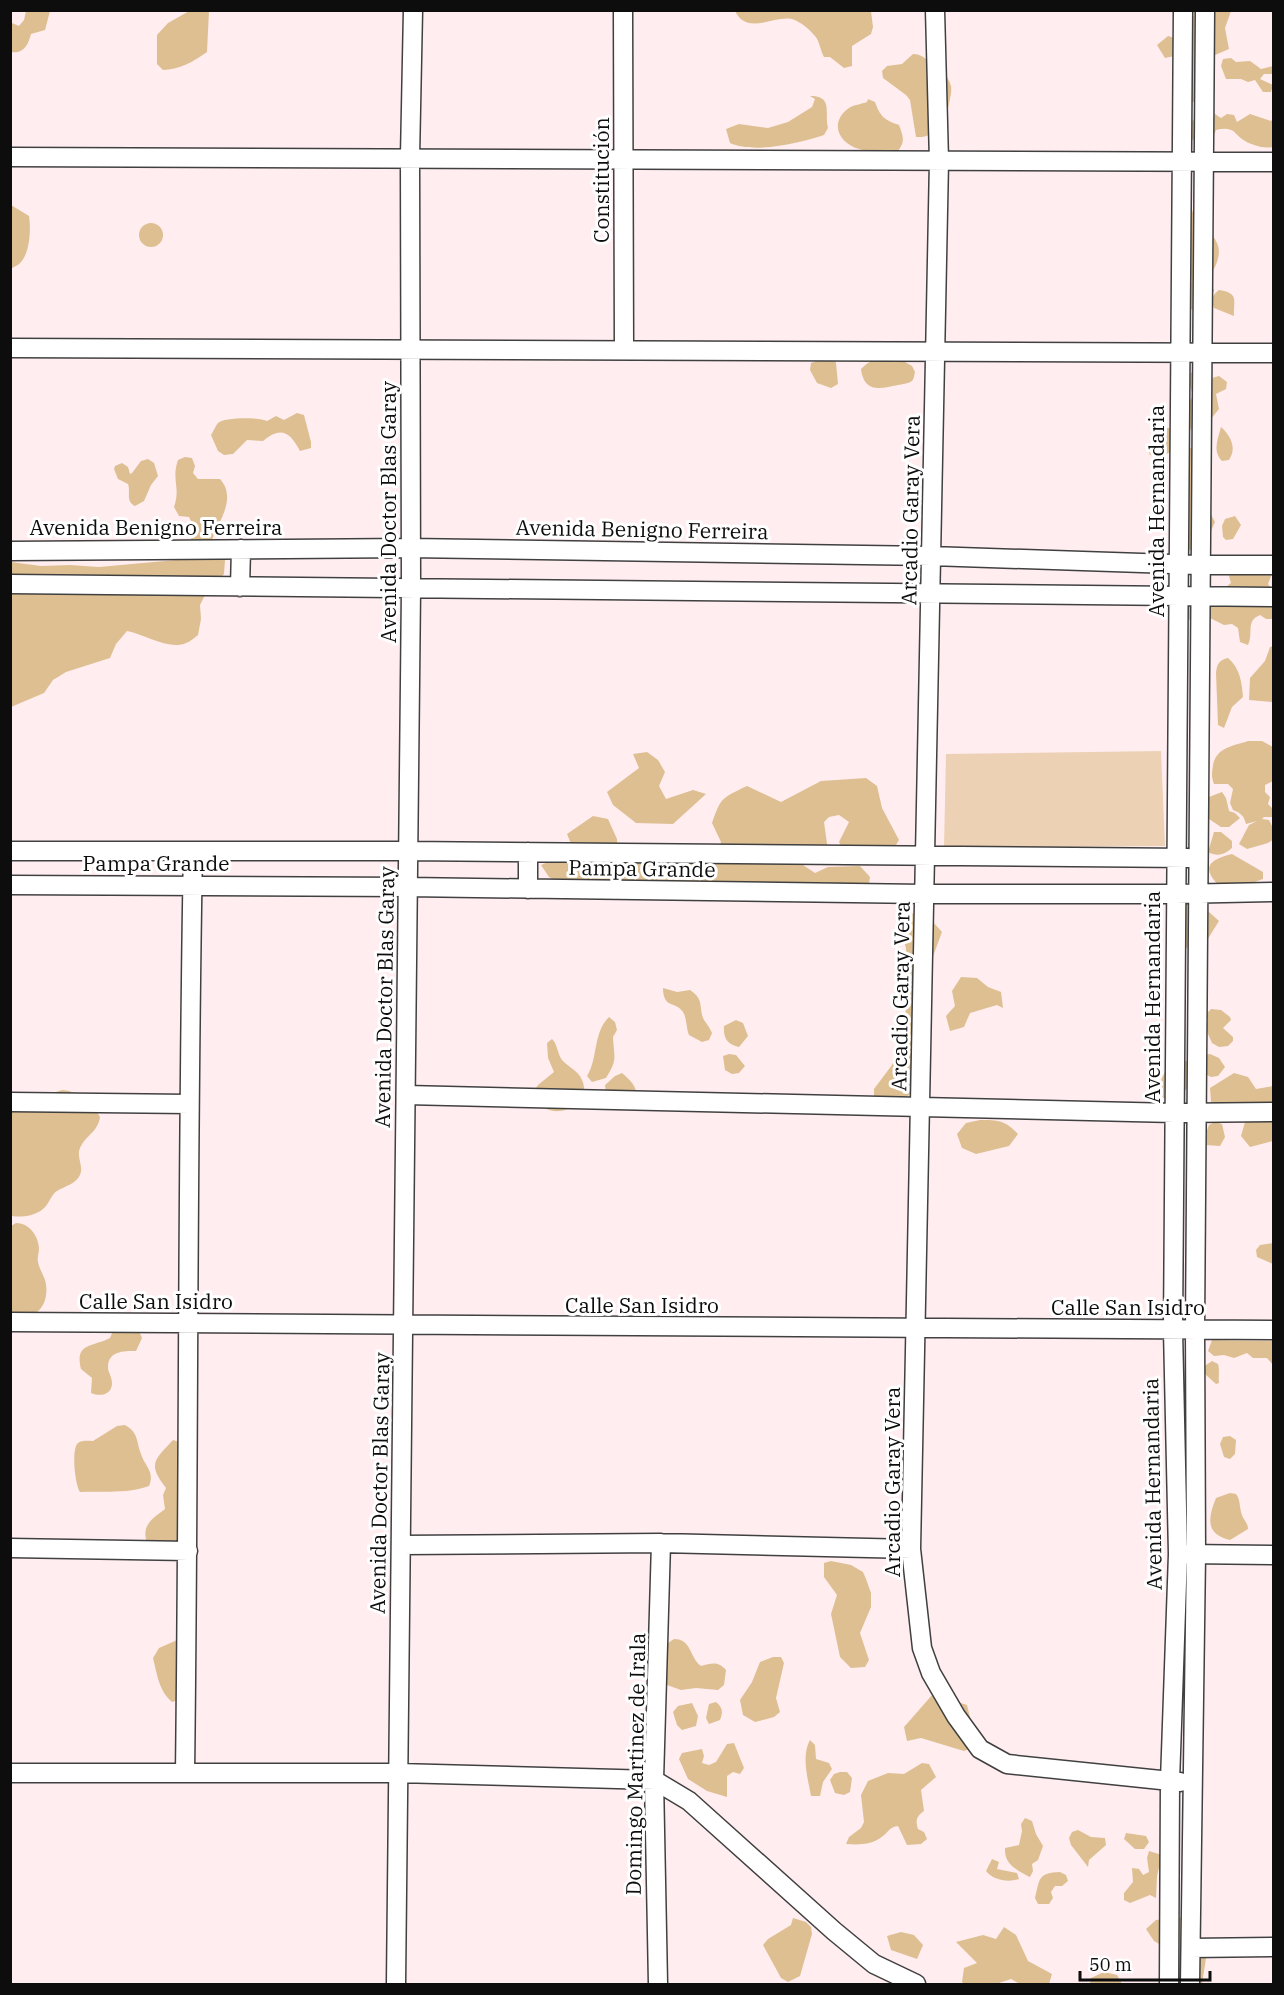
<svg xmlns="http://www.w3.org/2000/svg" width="1284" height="1995" font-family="'IBM Plex Serif',serif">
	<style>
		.green { fill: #edd1b4 }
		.forest { fill: #debf92 }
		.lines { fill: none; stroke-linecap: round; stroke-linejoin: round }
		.minor-casing { stroke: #404040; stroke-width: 21 }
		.minor { stroke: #fff; stroke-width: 18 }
		.labels { text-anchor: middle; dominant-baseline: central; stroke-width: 6; stroke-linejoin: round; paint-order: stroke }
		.street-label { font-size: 21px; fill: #0d0d0d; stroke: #fff }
	</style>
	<rect width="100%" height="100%" fill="#ffedf0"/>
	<!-- green -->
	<path class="green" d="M1161,751L1165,846L944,848L946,754Z"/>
	<!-- forest -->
	<path class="forest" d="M191,10L209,11L207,52C195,61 178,70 163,70L157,64V35L168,23Z
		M26,11H50L45,30L31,34C28,45 24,54 11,52V24L12,23L19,26L24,20Z
		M735,11H871L873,27L871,34L852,46V66L844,68L830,57H824C820,50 820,42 815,36C809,29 801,22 792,19C774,15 747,36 735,11Z
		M1193,11H1231L1225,28L1229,49L1215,55C1207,71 1223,85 1209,102H1192L1183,75L1179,55L1165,58L1157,45L1168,36L1181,40L1194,15Z
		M913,54C920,54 923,57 929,61C938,67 948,75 951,86C952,92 950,98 949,104C945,123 937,138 916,137L910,100L906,95L883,78L882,71L887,66L902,64Z
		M1231,58L1236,62L1250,61L1261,69L1273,66V74H1264L1260,79L1273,85L1271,92H1263L1255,80L1248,82L1241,79H1226L1221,66L1223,59Z
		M810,96C834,96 824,113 828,128L824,135C800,143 754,154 730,143L726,129L739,124L768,128L788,122L812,107L815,99Z
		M868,99L875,102C880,116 884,120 899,125C903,136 906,142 897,152C885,153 872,153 859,149C838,143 829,122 849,108C853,105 862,104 867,102Z
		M1209,110L1221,118L1227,114L1234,115L1237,122L1250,114L1271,121L1273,119V147C1264,149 1250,145 1242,139C1237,136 1236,132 1231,130C1226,128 1221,129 1216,130L1212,140L1199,143L1193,140L1186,128L1196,117Z
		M1195,203L1207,206L1212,220L1207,225C1209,233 1214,236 1217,243C1222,254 1216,267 1209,277L1214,291L1203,309L1196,313L1191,309L1185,296C1196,277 1192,276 1178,260Z
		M11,205L29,216C31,229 30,252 21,262C19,265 15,266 12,268Z
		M139 235a12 12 0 1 1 24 0a12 12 0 1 1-24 0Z
		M1219,290C1240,293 1233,301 1234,316L1214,308C1211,300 1212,295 1219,290Z
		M893,355L912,366L915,372C914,376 914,379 912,381C908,384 902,384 898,385C880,389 864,393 861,369C870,359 880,358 893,355Z
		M826,358H833L836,363L838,384L831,388L817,383L810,370L811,363Z
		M1192,372L1199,373L1209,384L1212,378L1219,376L1227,382L1226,389L1216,394L1219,409L1196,437L1188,425L1186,407L1193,396L1188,377Z
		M297,413L304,415L311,442V448L300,451C290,432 281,426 263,441L247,440L233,454L224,455L218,451L211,435C213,432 216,425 218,423C223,417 260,417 267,421L276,416L284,420Z
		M1221,427C1231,436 1237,448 1229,460L1222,461C1212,451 1218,439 1221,427Z
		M1159,428H1169L1182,436L1180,446C1170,453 1162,458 1150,455L1147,448L1148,445L1154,442L1153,431Z
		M1191,448L1205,454V503L1215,522L1206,542L1195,552L1182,547L1184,450Z
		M185,457L192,458L195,466L193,473L198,479H220C238,499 217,523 211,543L196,546L188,534L192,523L189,517L179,516L174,507C181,487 171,480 178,460Z
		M148,459L154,463L158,476L151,485L144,501L135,506C125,501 131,492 128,484L118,479L114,469L115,466L122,463L128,467L130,474L132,473L141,461Z
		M1235,516L1241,525L1233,539L1226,540L1223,537L1222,526L1225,519Z
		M198,558L225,560L224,574L207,591L200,605L201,619L198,635C194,638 190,642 186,643C170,651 144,634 127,631L116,644L110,658L66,672L53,680L44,693L11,707V562L41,566L70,565L99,567Z
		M1231,569L1273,571L1268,584L1273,591V619H1266L1260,615C1245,621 1254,633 1248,645L1240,642L1238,628L1232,624L1224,625L1210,618C1204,625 1199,626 1191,623L1185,610L1187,603L1211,586L1226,587L1231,583L1229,576Z
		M1273,646V702L1249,700L1250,678L1265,661L1270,647Z
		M1228,658C1240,668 1242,683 1243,697L1232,707L1224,728L1218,725L1216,673C1217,664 1219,660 1228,658Z
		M1248,741H1262L1273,747V781L1265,785V792L1270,797L1268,804L1273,809V817H1264L1262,819L1269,820L1273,828L1274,839L1268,843L1247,849L1239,844L1249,825L1257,821L1246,824C1244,816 1241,813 1233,810L1230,803L1233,789L1228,784H1214C1211,777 1212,772 1213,765C1217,747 1233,746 1248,741Z
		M647,752L658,760L665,772L659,786L666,799L693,790L706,794L673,824L636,823L613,805L607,792L639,768L633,754Z
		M866,778L877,786L882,808L899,840L891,853L845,854L839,842L849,822L839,815L829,817L824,822L829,858L803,865L815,873L828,867L860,866L870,877L869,884L863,887L818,882L719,892L580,895L549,877L541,865L555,859L578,861L567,834L593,816L608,819L617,839L618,852L718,856L721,842L712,823C721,797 722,798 747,786L781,802L821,781Z
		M1222,792L1226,798L1229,811L1235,813L1240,818L1229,827H1221L1209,819V797Z
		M1214,832H1221L1232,841V848C1224,855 1217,857 1208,852Z
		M1232,854L1263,872V879L1246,885L1230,896C1209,877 1195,863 1232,854Z
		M1191,889L1209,912L1219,921L1204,945L1191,952L1177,939L1174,911L1186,902Z
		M924,912L942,932L932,959L926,988L930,1049L924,1079L915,1090L902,1101L874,1102V1089L892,1065L902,1037L908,995L906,948L902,935L903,927L910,914Z
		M961,977L977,978L988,987L1001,992L1003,1008L997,1005L970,1013L964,1027L950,1031L946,1016L955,1006L952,991Z
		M663,988L677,992L690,990C705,1000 698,1007 704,1020C707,1024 710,1028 712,1033L709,1040L702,1042L689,1035C686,1028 687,1018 683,1012C676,1001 663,1009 663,988Z
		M1211,1009L1221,1010L1230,1017L1231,1020L1223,1028L1233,1037V1041L1228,1046L1219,1047L1212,1043L1205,1027L1208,1021L1206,1014Z
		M609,1017L615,1022L617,1030L613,1037C614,1058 618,1059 606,1078L592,1082L587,1076C598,1059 593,1032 609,1017Z
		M736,1020L743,1023L748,1036L739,1047C728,1045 723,1039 724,1026Z
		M552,1039C558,1045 557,1053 562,1060C569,1068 578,1070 582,1080C593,1103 556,1122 540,1104C537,1101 536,1095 534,1091L538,1085L554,1072L548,1058L547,1043Z
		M729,1054L736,1055L745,1066L739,1073L732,1074L725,1070L723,1056Z
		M1210,1054L1219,1058L1225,1067L1218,1076L1211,1077L1201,1072L1203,1055Z
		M1188,1061L1191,1063V1087L1167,1099L1160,1097C1157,1085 1165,1065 1177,1062C1181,1061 1184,1061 1188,1061Z
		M622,1073C630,1080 636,1085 637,1096L606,1093L605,1085L615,1076Z
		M1234,1073L1248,1077L1256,1089L1273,1086V1141L1250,1147L1241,1136L1245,1122L1237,1110L1222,1112L1211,1102L1210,1088Z
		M62,1090C79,1091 93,1103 100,1117C98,1132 86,1135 80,1148C76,1157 84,1166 80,1175C76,1184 65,1186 57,1191C52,1194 50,1201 46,1206C39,1215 23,1218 12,1216L10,1114L14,1106Z
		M980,1120C998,1120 1005,1120 1018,1134L1009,1146L976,1154L962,1148L957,1134L966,1123Z
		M1215,1122L1222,1124L1225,1137L1220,1146L1205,1145L1204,1138L1209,1125Z
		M16,1223C29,1223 38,1235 39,1248C39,1253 37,1258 38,1262C39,1268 43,1274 45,1280C49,1293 45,1312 30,1315C24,1316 17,1315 11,1316V1226Z
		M1273,1243V1264L1257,1257L1256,1250L1260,1245Z
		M113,1331H139L142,1338L136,1351C123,1351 107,1351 108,1369C109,1373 112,1378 112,1383C112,1395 100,1397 91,1393L92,1378L81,1369C74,1342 94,1347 110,1338Z
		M1212,1340L1273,1341V1365L1267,1358H1253L1247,1353L1234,1358L1224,1355L1214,1356L1208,1351Z
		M1212,1361L1218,1364C1220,1371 1218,1376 1219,1383L1216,1384L1205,1374L1203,1367Z
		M125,1425C139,1433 136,1441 141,1454C145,1467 155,1471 149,1486C126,1494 104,1491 80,1492C75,1485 71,1449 78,1443C82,1440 88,1441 93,1441L117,1426Z
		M1230,1436L1236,1440L1235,1454L1230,1459L1224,1457L1220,1444L1223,1437Z
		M173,1440L182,1443L181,1536L176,1543H147C141,1525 152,1519 165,1509L163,1495L166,1488C146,1463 156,1459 173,1440Z
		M1230,1493L1236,1494C1241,1501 1239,1507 1242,1515C1244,1521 1248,1523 1248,1529L1230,1540C1205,1534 1208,1518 1216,1498Z
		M831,1561L851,1565L863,1572L866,1579L871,1593V1607L860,1633L869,1660L865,1667L851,1668L840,1657L831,1614L837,1595L824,1577V1563Z
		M184,1637L178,1700L172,1702C159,1691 157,1674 153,1658L159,1648Z
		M674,1639C692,1639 689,1657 701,1666C712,1663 718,1661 726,1670L724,1685L718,1690L696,1688L681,1690L667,1685L664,1671L668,1643Z
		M773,1657H781L784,1663L776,1698L780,1712L774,1717L755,1722L743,1715L740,1700L752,1682L760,1662Z
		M933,1694L967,1705L977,1746L964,1751L921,1738L907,1741L904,1727Z
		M716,1702C723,1708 723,1712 720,1720L709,1724L706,1718L709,1704Z
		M692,1703L698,1716L696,1726L682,1730L677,1725L673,1712L678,1706Z
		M810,1740L815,1745L816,1759L829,1763L832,1769L823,1782L820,1796H811C808,1779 801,1756 810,1740Z
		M734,1743L744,1768L740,1774L733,1772L727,1776V1797L707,1791L688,1779L679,1759L682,1753L702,1749L704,1756L702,1763L709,1765L716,1762L727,1744Z
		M922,1763L929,1764L936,1777L921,1790L924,1811C917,1816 915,1820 918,1829L924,1832L927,1839L921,1844L907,1845L898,1826C890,1827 889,1831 883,1836C872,1845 859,1845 846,1844L849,1837L861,1828L864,1822L861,1795L868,1781L888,1773L904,1774Z
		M840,1772H847L852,1778L850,1792L844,1795L835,1793L830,1780L834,1774Z
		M1025,1818L1032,1821L1036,1834L1043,1846L1038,1860L1032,1864L1033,1871L1030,1877C1017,1870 1004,1865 1005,1848L1019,1845L1022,1831L1021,1824Z
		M1078,1830L1091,1837L1105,1838L1106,1845L1089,1860L1088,1867L1071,1845L1069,1838L1072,1832Z
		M1126,1833L1146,1836L1149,1842L1144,1849H1135L1124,1839Z
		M1149,1851L1162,1855L1157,1876L1156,1898L1150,1895L1130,1903L1124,1900V1893L1133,1882L1132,1868L1139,1869L1143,1875L1149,1872L1147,1858Z
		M992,1859L999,1862L997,1869L1017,1873L1019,1879C1008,1883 993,1880 986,1871Z
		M1060,1872L1066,1875L1068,1881L1062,1886H1055L1051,1892L1053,1898L1049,1904H1038L1035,1898C1040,1878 1038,1873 1060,1872Z
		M1198,1916L1191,1944L1207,1952L1202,1984H1175L1159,1960L1166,1948L1154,1941L1146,1929L1156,1920Z
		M793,1918L806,1922L811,1927L812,1934L800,1976L788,1982L781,1978L763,1945L768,1939L791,1925Z
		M1004,1927L1016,1935L1028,1961L1052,1974L1049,1984H1020L1011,1979L996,1984H964L962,1982L964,1968L977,1963L956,1942L983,1935L996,1939Z
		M901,1932L914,1935L923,1945L917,1959L891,1950L887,1936Z
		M1104,1972L1117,1975L1122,1984H1090L1091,1978Z"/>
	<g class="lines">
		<!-- minor casing -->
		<g class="minor-casing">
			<path id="minor" d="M623,10L624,350
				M935,10L939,161L911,1549L922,1648L931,1673L956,1716L980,1749L1007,1764L1180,1782
				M10,157L1274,162
				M10,348L1274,353
				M10,551L410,548L931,556L1201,565H1274
				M10,584L1274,597
				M240,587L241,549
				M10,851H408L1188,858
				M10,885L408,887L924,894H1176L1274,892
				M528,889V852
				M406,1095L1174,1113L1274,1112
				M10,1102L189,1104
				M10,1322L1274,1330
				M401,1545L661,1543L911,1549
				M10,1548L188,1551
				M1185,1554L1274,1555
				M10,1773H398L654,1780L689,1801L834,1931L874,1964L916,1984
				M185,1773C189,1466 187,1159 193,851
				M1191,1948L1274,1947
				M396,1984L411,589L410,157L413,10
				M658,1984L654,1780L661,1543
				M1169,1984L1170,1781L1178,1554L1173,1330L1183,10
				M1190,1984L1196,1554L1195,1328L1205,10"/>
		</g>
		<!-- minor -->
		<use href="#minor" class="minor"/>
	</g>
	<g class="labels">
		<!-- street labels -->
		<g class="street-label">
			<text transform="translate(601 180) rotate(-90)">Constitución</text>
			<text transform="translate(910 510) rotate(-89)">Arcadio Garay Vera</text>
			<text transform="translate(1156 511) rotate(-90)">Avenida Hernandaria</text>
			<text transform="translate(388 512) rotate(-90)">Avenida Doctor Blas Garay</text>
			<text x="156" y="527">Avenida Benigno Ferreira</text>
			<text transform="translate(642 529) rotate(1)">Avenida Benigno Ferreira</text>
			<text x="156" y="863">Pampa Grande</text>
			<text transform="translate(642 868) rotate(1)">Pampa Grande</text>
			<text transform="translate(900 996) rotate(-89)">Arcadio Garay Vera</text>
			<text transform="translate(384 997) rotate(-89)">Avenida Doctor Blas Garay</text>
			<text transform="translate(1152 997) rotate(-90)">Avenida Hernandaria</text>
			<text x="156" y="1301">Calle San Isidro</text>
			<text x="642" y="1305">Calle San Isidro</text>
			<text x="1128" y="1307">Calle San Isidro</text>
			<text transform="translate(892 1482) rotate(-90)">Arcadio Garay Vera</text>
			<text transform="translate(379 1483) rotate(-89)">Avenida Doctor Blas Garay</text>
			<text transform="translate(1152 1484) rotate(-91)">Avenida Hernandaria</text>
			<text transform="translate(635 1764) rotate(-89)">Domingo Martinez de Irala</text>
		</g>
	</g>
	<!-- border -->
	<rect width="1284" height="1995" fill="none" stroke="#0d0d0d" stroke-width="24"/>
	<!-- scale -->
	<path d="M1080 1971v9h130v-9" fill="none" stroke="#0d0d0d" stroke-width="3"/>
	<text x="1089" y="1971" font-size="18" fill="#0d0d0d" stroke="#ffffff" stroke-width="4.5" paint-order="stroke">50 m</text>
</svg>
